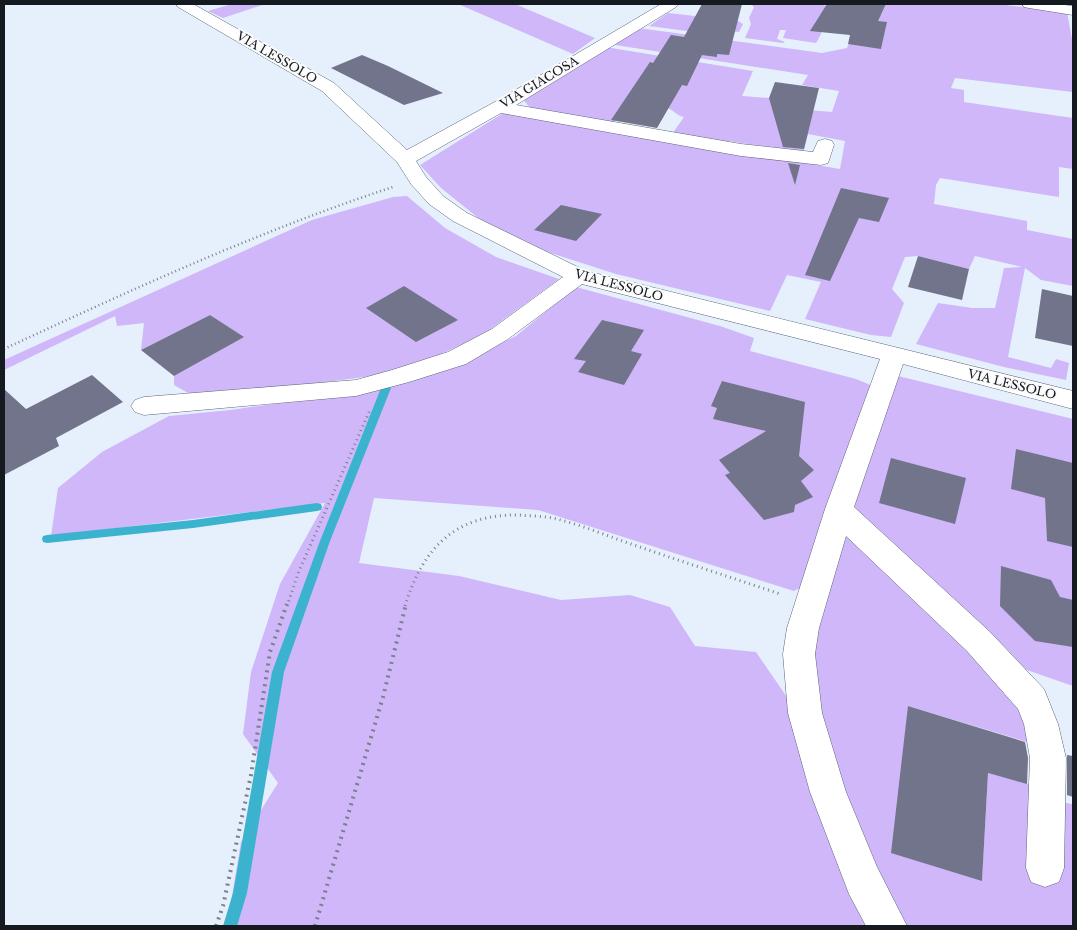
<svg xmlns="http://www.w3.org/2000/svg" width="1077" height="930" font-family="'Libre Baskerville',serif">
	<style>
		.green { fill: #cfb7f9 }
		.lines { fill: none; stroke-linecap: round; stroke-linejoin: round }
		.stream { fill: #3cb3ce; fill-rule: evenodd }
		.building { fill: #71748a }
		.minor-casing { stroke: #596678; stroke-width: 1 }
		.path-far2 { stroke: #7a818b; stroke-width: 2.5; stroke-dasharray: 1 3; stroke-linecap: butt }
		.path-far1 { stroke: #7a818b; stroke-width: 3; stroke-dasharray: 1 4; stroke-linecap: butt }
		.path { stroke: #7a818b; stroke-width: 4; stroke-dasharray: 2 5; stroke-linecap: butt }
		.minor { fill: #fff; fill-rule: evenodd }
		.labels { text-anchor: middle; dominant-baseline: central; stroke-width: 4; stroke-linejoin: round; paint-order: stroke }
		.far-street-label { font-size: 12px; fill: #151a21; stroke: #fbfbfb }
	</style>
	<rect width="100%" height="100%" fill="#e6effc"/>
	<!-- green -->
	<path class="green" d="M232,4H265L223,18L208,11Z
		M458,4H515L595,38L573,54Z
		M751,4H816L881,15L886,4H997L1067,12L1073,45V92L955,78L951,88L964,90V102L1073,118V169L1059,167V197L940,178L936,185L934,204L1027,221V230L1073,239V286L1041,280L1025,268L1008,357L1051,368L1056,359L1069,363L1066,380L1004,367L916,344L938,303L972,308H995L1004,268L1022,267L975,256L969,269L918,256L905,257L892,289L904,303L891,337L871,335L805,319L821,282L787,275L770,311L616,274L535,248L487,225L441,188L420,165L505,112L840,169L845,141L808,134L803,153L729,141L727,144L672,134L684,117C677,116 674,110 667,108C654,105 628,117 615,121L614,122L530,108L523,99L605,47L753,71L742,96L769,98L808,110L832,112L839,91L802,85L808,75L609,44L638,28L822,53L847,48L849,43L881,48L886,26L824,20L821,34L816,43L783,38L786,30H780L777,39L785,42L783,43L745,38L751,24L749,18L754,7Z
		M668,13L738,21L743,24L739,32L728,31L725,36L649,26Z
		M407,196L445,228L496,257L559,279L481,336L425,361L371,376L297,386L190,394L174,385V376L243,337L210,315L141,350L144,323L117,326L115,316L4,370V360L312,220L393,197Z
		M576,287L720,326L754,338L750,351L856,379L873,386L802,587L794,591L538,510L374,498L359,563L459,576L561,600L630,595L670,607L695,646L756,652L793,706L853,887L875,926H227L241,842L278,783L243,734L251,672L280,584L325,503L51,536L58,488L102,452L169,416L231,410L375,389L469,359L516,336Z
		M894,375L1073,419V686L1015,666L856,511L853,503Z
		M848,525L1028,708L1031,743L908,706L982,881L988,773L1028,784L1066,803L1073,804V926H902L882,890L846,807L806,671Z"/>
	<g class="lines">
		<!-- stream -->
		<path class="stream" d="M386,385L391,388L330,541L284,672L247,893L237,926H223L233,893L272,672L320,541L381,388Z
			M317,503L321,504L322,507L321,510L317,511L193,528L47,543L43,542L42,539L43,536L47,535L193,520Z"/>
	</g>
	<!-- building -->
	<path class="building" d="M702,4H742L729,55L717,54V57L702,55L687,86L682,85L657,128L611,120L650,62L653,63L671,35L684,37Z
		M827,4H886L878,21L887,22L881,49L848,44L850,35L810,31Z
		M362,55L388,66L443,93L404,105L331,68Z
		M775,82L819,88L804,149L783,147L769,98Z
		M788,163L800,165L795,185Z
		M841,188L889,198L879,222L859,218L830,281L805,275Z
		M561,205L602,214L576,241L534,230Z
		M918,256L969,269L962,300L908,287Z
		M404,286L458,320L416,342L366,308Z
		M1042,289L1073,296V346L1035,338Z
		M210,315L244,337L174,376L141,350Z
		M602,320L644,330L631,351L642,354L624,385L578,372L586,361L574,359Z
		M92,375L123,402L56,438L59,446L4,475V389L26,409Z
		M722,381L805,402L799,456L814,470L801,481L813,497L795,505L794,512L764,520L725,475L730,473L719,460L766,431L713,419L717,408L711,406Z
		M1016,449L1073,463V547L1047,541L1045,498L1011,489Z
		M891,458L966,478L955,524L879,503Z
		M1001,566L1051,580L1060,597L1073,600V647L1035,641L1000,606Z
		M908,706L1025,742L1028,758L1027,784L988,773L982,881L891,853Z
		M1067,755L1073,756V797L1067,795Z"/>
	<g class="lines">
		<!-- minor casing -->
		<g class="minor-casing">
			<path id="minor" d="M176,4H193L334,83L407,150L502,98L661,4H678L676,7L516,105L741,144L813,152L818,141L825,139L832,141L834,145L828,163L821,165L741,156L501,113L416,161L426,177L443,196L467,213L586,271L1073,391V409L903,364L854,507L989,631L1044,689L1058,724L1066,758L1064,868L1059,882L1045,887L1031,882L1026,868L1030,758L1024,724L1018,709L967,651L846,536L819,628L815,654L822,713L846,792L877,867L907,926H866L849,894L810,792L788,713L783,654L787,628L825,509L880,359L582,284L508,339L466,364L409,382L356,396L144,415L135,412L131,406L135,400L144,397L356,380L392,370L448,352L492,329L563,277L453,221L429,204L411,184L397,162L322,91L178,7Z
				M1022,4H1056L1073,6V15L1029,8L1024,7Z"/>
		</g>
		<!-- path-far2 -->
		<path class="path-far2" d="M4,349C131,290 259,231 393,187"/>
		<!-- path-far1 -->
		<path class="path-far1" d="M287,606L299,571L370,410
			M405,606C423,547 456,514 519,515C531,516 545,516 557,519C585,526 612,538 640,547C686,563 733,578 780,594"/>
		<!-- path -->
		<path class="path" d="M216,926L223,906L251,775L270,652L287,604
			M315,926L383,697L406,604"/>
		<!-- minor -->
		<use href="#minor" class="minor"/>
	</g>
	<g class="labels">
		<!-- far-street labels -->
		<g class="far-street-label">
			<text transform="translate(277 57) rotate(30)">VIA LESSOLO</text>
			<text transform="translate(539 82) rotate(-31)">VIA GIACOSA</text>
			<text transform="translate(619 285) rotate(15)">VIA LESSOLO</text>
			<text transform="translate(1012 384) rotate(14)">VIA LESSOLO</text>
		</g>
	</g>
	<!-- border -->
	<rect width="1077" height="930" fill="none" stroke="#151a21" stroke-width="10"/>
</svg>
